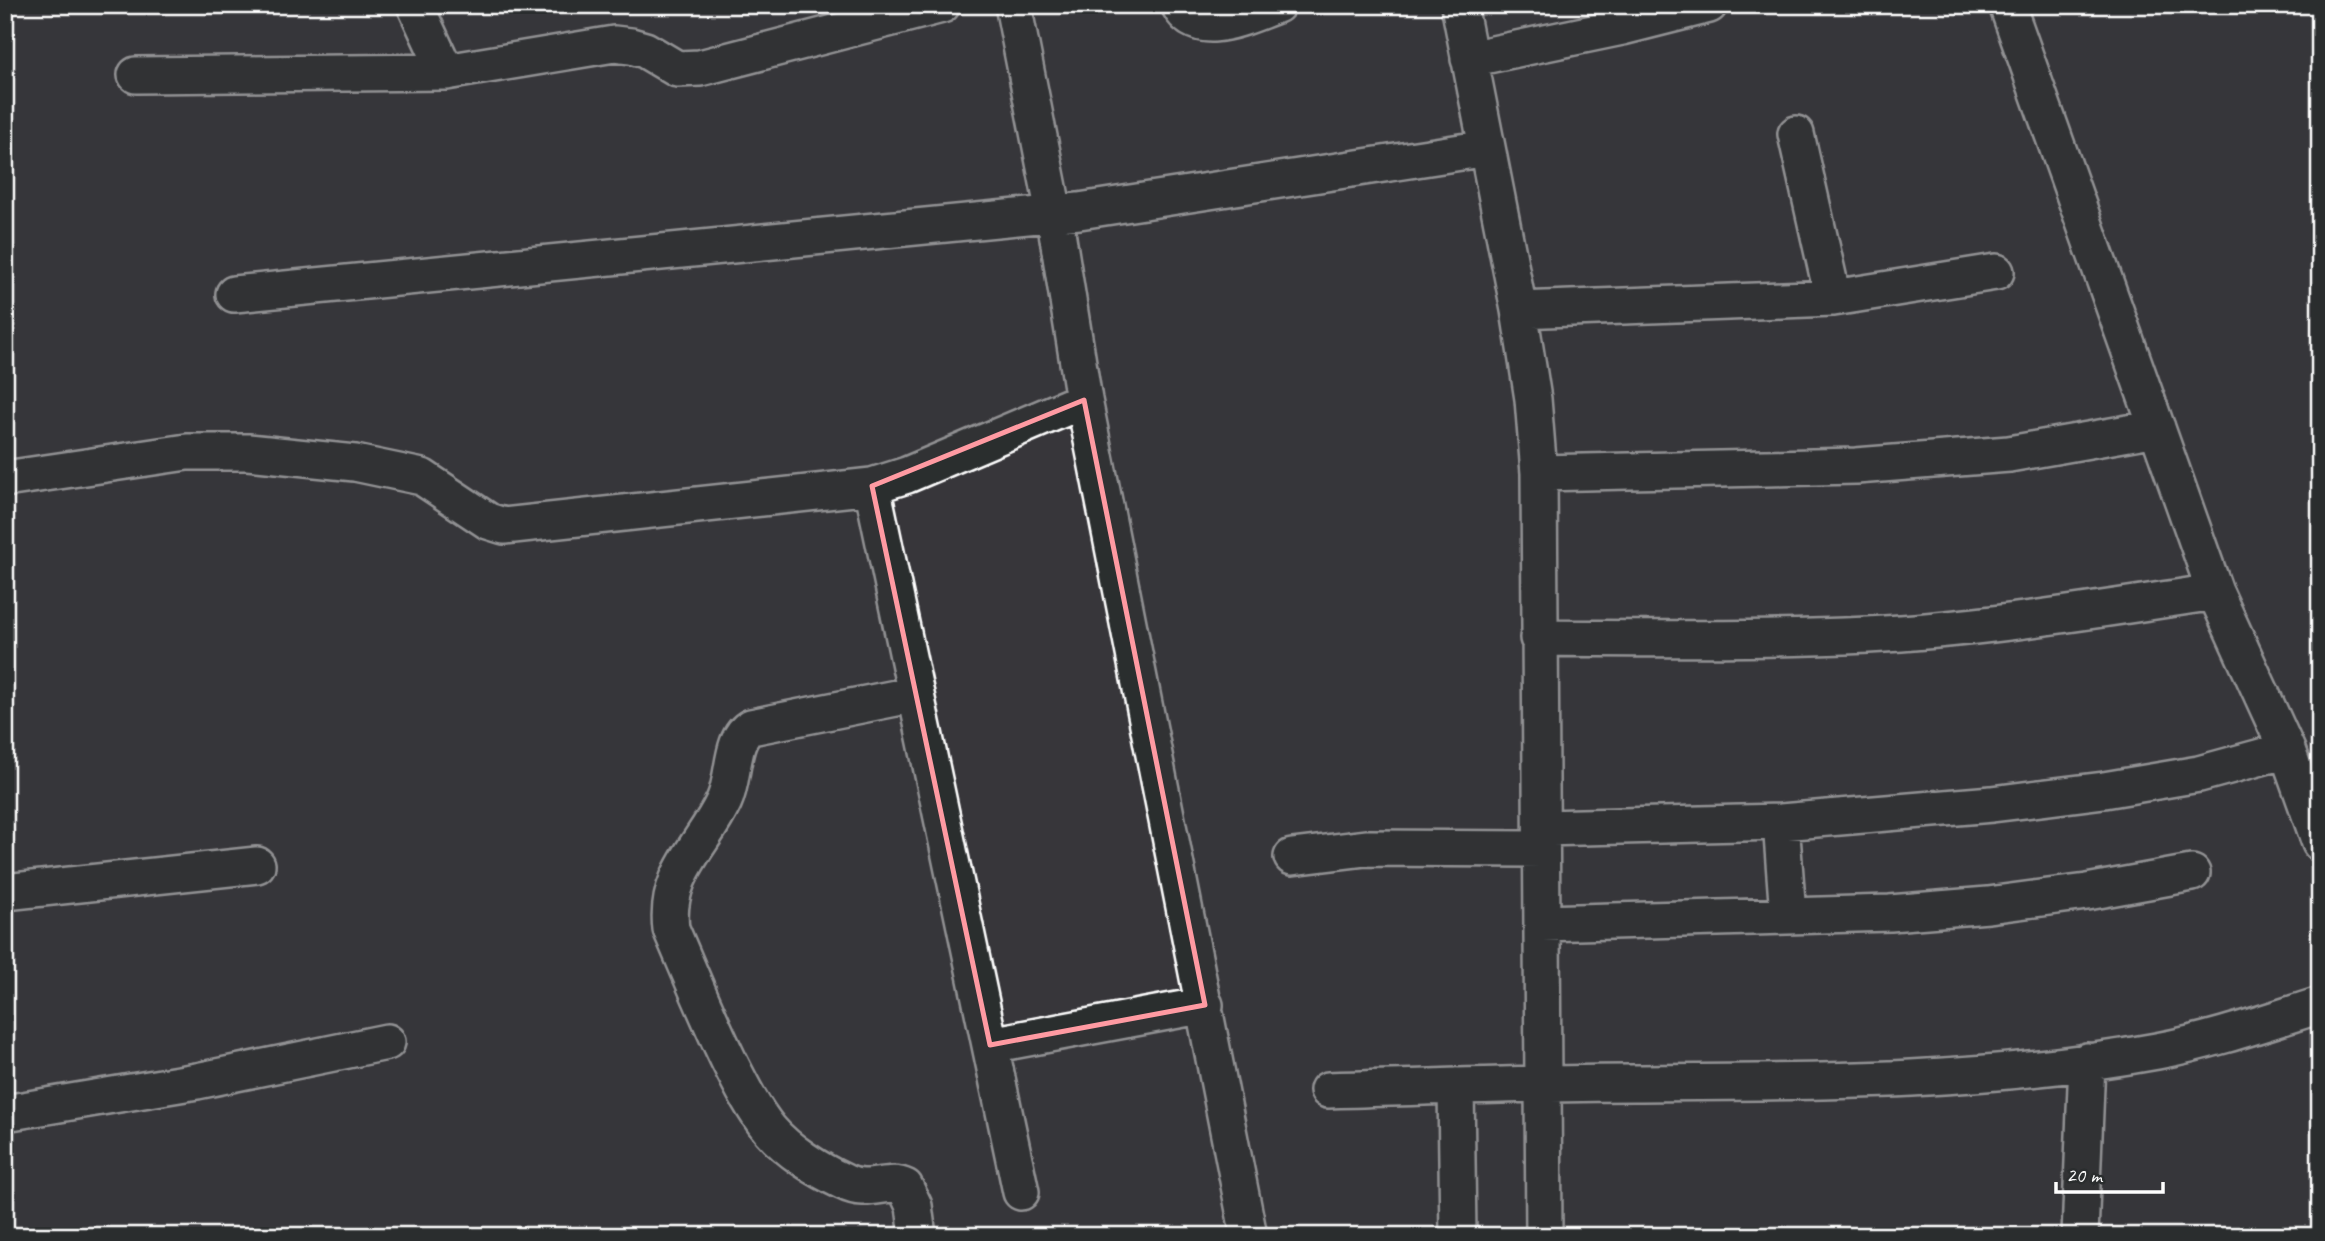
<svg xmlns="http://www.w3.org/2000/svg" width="2325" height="1241" font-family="Caveat,sans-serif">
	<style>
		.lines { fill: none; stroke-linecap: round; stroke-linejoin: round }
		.minor-casing { stroke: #fff; stroke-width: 40 }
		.minor { stroke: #2a2d2e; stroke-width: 35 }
		.marked { fill: none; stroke: #ff9aa2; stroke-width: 5; stroke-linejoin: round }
	</style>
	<rect width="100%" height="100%" fill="#37363a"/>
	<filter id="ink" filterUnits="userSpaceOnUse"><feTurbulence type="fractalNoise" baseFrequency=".0143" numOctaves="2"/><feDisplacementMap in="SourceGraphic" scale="14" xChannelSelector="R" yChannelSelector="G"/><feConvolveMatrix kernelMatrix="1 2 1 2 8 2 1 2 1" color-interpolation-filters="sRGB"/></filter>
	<g filter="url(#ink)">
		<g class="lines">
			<!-- minor casing -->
			<g class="minor-casing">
				<path id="minor" d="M415,5L446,72
					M1013,5L1054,213L1084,400L1249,1236
					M1179,5C1198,42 1247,15 1277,5
					M1459,5L1519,310L1533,399L1539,473L1544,1236
					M2007,5L2215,592L2287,750L2320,843
					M1469,59L1622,27L1709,5
					M136,75L446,72L614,44L631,46L645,50L677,69L700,68L942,5
					M1796,134L1833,298
					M234,294L1079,211L1487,148
					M1519,310L1833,298L1996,272
					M1539,473L1856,466L2009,454L2157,428
					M5,479L187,452H248L355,463L422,477L488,521L504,526L872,486L907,475L1084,400
					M872,486L1021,1192
					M1538,638C1648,639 1758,640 1868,635C1985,629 2100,609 2215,592
					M916,694L751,727C730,738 735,778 724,801C703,846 664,874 671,929C690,973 708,1018 729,1061C741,1085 753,1109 770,1130C788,1151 818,1170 844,1182C869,1195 888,1178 905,1187L914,1206L918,1236
					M1781,822L1788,915
					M1542,828L1781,822L1992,804L2104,790L2199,774L2287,750
					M1292,857L1366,848L1541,849
					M5,892L257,865
					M1542,923L1890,913L1988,905L2087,892L2192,873
					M990,1045L1205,1005
					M1456,1086L1458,1236
					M1328,1090C1431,1087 1533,1083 1635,1083C1810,1082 1984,1083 2157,1051C2212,1041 2266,1022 2320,1005
					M5,1113L197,1081L387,1042
					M2080,1236L2087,1061"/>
			</g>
			<!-- minor -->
			<use href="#minor" class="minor"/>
		</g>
	</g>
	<!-- marked area -->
	<path d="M0 0H2325V1241H0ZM1084,400L1205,1005L990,1045L872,486Z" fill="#37363a" fill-opacity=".55" fill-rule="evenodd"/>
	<path class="marked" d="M1084,400L1205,1005L990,1045L872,486Z"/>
	<!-- margin -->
	<rect width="2325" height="1241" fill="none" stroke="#2a2d2e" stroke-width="28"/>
	<rect x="14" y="14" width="2297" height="1213" fill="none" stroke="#fff" stroke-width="2.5" filter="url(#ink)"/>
	<!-- scale -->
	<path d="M2056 1182v10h107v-10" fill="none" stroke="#ffffff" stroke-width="3.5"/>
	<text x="2066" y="1182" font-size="21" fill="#ffffff" stroke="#2a2d2e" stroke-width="5" paint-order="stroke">20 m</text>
</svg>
